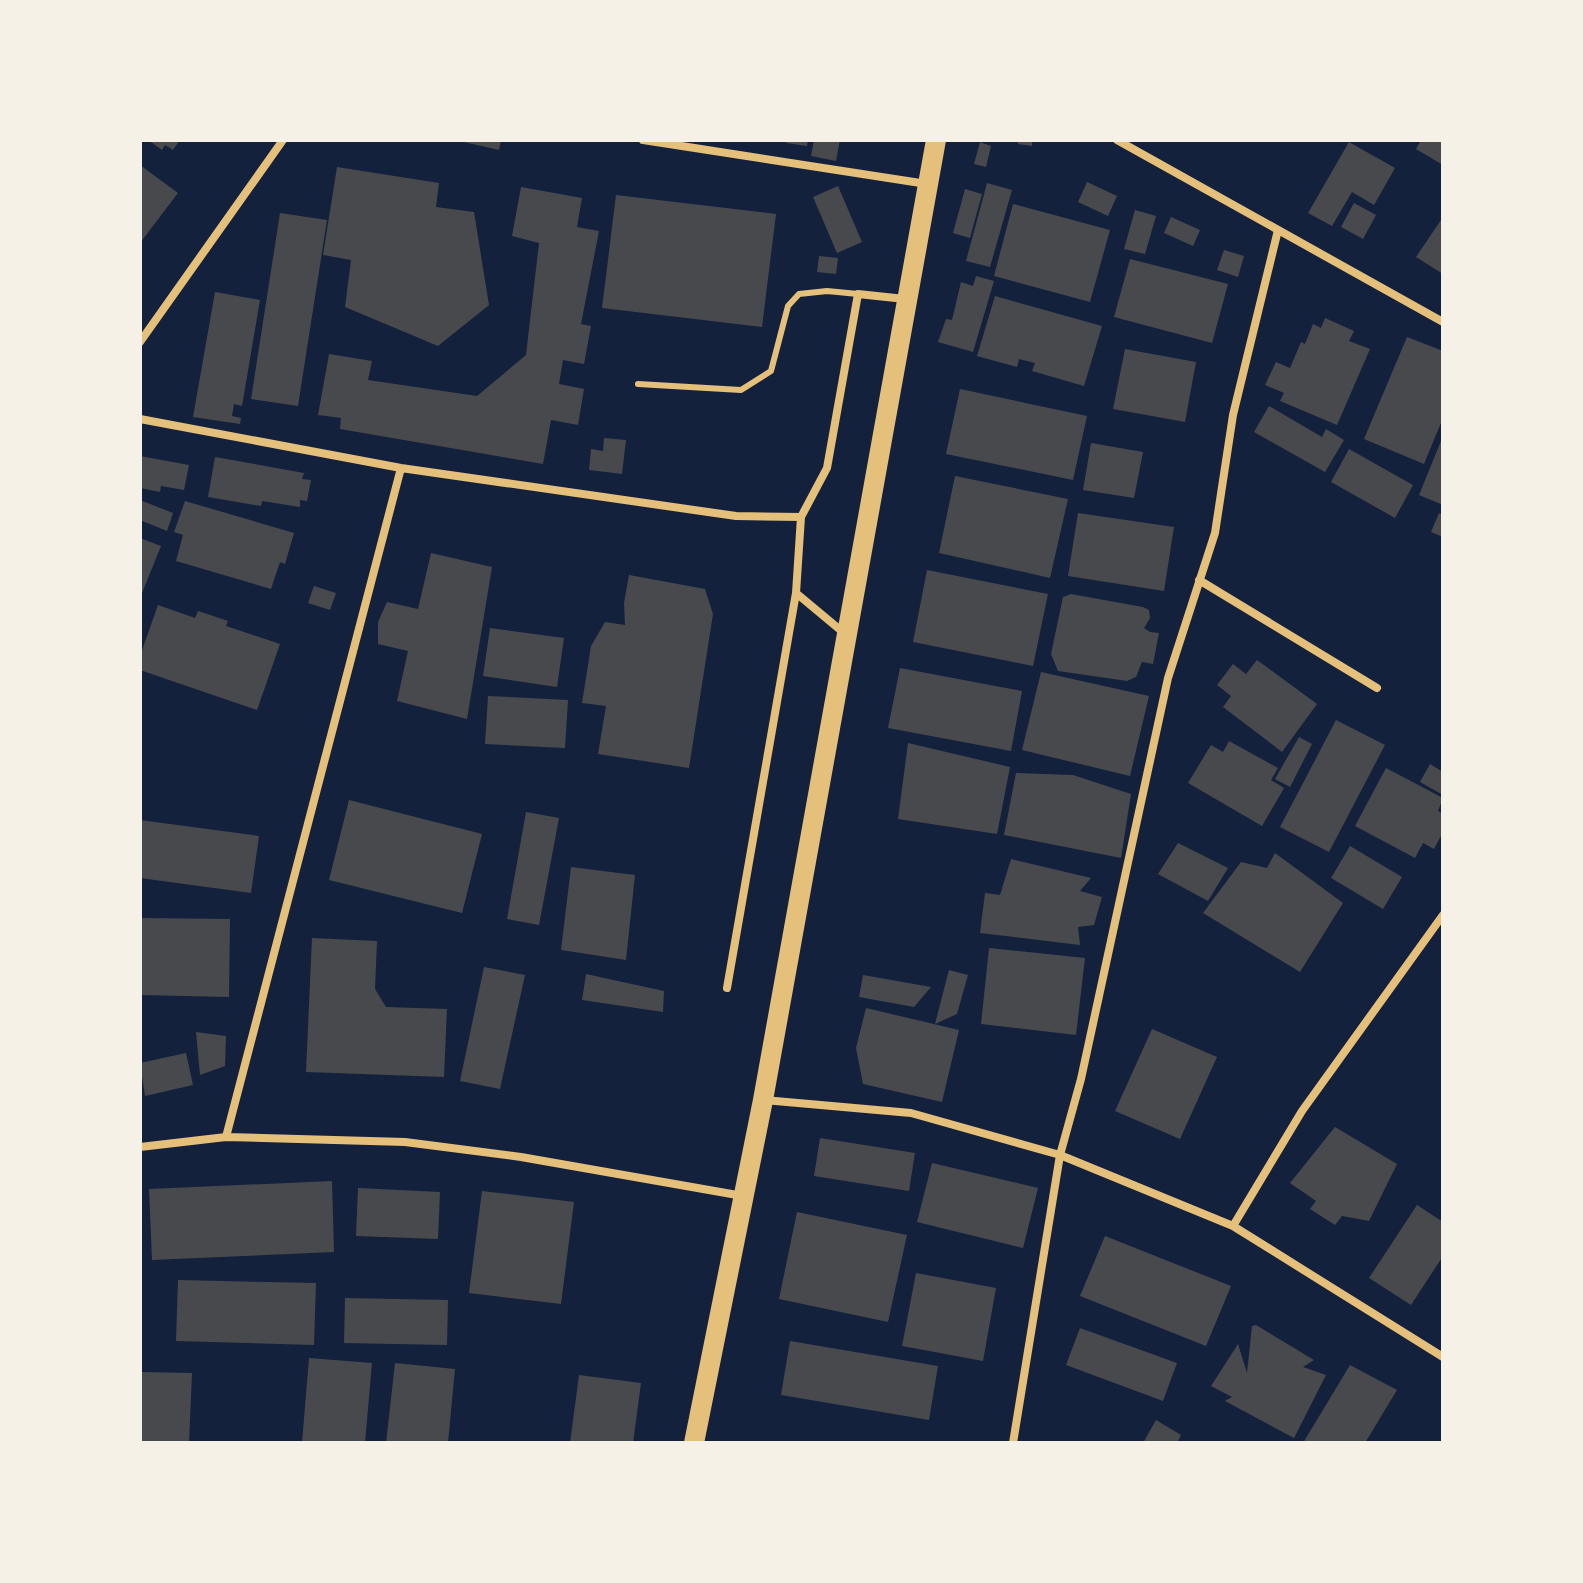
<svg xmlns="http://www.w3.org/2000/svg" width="1583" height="1583" font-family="'PT Sans',sans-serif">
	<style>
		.building { fill: #48494c }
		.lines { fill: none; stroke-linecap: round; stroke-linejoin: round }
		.service { stroke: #e5c07b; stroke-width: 6 }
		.minor { stroke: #e5c07b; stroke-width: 8 }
		.primary { stroke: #e5c07b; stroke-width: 20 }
	</style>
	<rect width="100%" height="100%" fill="#14213d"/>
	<!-- building -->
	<path class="building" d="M148,140H180L173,150L165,145L162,150Z
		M455,140H501L499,150Z
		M787,140H808L807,146L786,143Z
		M814,140H840L836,161L811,156Z
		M1018,140H1032V146L1018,144Z
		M1421,140H1443V165L1416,149Z
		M980,142L991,146L986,167L974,164Z
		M1349,142L1395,168L1374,205L1352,192L1332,226L1308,213Z
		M140,165L178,193L140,243Z
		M337,167L439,183L436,207L474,212L489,305L438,346L345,307L351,260L323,255Z
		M1087,182L1117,196L1108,216L1078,202Z
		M987,183L1012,190L990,267L966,261Z
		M838,186L862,242L837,253L813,197Z
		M521,187L582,198L577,227L599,231L581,324L591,326L584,364L563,360L559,384L584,389L578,425L551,420L543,464L340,429L341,418L318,415L329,354L372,361L368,380L477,396L526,355L539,243L512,236Z
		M965,189L982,194L970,238L953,233Z
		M616,195L776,214L762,327L602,308Z
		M1354,203L1376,215L1363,239L1341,227Z
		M1013,204L1110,230L1090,302L994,276Z
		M1135,210L1156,216L1145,254L1124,249Z
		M280,213L327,220L298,406L251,399Z
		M1171,217L1200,230L1193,246L1164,233Z
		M1443,217V274L1416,257Z
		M1224,250L1244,256L1238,277L1217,270Z
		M819,256L838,258L836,274L817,272Z
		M1130,259L1228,284L1212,343L1114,317Z
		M976,276L994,281L973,352L938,342L946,319L952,320L961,282L973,286Z
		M215,292L260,300L242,406L234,404L232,416L241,418L240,424L193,417Z
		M995,296L1102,326L1084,386L1032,371L1035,363L1019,359L1017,367L977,356Z
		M1325,318L1354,331L1349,341L1370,349L1337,425L1280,401L1284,393L1265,385L1276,362L1290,368L1301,342L1305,344L1313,324L1321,328Z
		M1407,337L1443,351V418L1424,464L1364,439Z
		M1125,349L1196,362L1185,422L1113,409Z
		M960,389L1087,416L1073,480L946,454Z
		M1269,406L1322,437L1326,429L1344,440L1325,472L1254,432Z
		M1443,436V505L1419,495Z
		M604,438L626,440L622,474L589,470L591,449L603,451Z
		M1091,443L1143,452L1134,498L1083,490Z
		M1349,449L1413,485L1395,518L1331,482Z
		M140,456L189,465L184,490L161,486L160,492L140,488Z
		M215,457L304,473L302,479L311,480L307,501L300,500V507L262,501L261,506L208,497Z
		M955,476L1068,499L1050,578L939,553Z
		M140,500L173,513L167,531L140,520Z
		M185,501L294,533L285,564L280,562L271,589L176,561L183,535L174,532Z
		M1078,513L1174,527L1164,591L1068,576Z
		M1439,513L1443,515V537L1431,532Z
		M140,538L161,546L140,598Z
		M431,553L492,567L467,719L397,701L408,651L378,644V622L387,602L418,609Z
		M927,570L1048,594L1033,666L913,642Z
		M629,575L705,589L713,614L689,768L598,754L606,706L582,703L591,646L605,622L625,625L624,603Z
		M314,586L336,593L330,610L308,603Z
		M1071,594L1143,607L1149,610L1150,618L1144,628L1150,632L1159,633L1153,664L1142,662L1136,677L1127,681L1058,671L1051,654L1063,597Z
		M158,605L195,618L198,611L228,621L226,626L280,644L257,710L140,670V656Z
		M490,628L564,638L557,687L483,676Z
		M1257,660L1317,704L1282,752L1223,707L1231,696L1217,685L1233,664L1246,674Z
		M900,668L1022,691L1011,751L888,728Z
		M1041,672L1149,696L1130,776L1022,750Z
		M488,696L568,700L565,748L485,744Z
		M1336,720L1385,745L1329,852L1280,827Z
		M1299,737L1312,744L1290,787L1275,779Z
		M1229,741L1278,768L1271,780L1284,788L1262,826L1188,783L1211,745L1223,752Z
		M908,743L1010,767L997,834L898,819Z
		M1430,764L1443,772V795L1420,782Z
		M1386,768L1443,798L1438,811L1443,814V832L1434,849L1423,843L1415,858L1355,826Z
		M1016,773L1073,775L1131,794L1121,858L1004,835Z
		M349,800L482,834L462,913L329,880Z
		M526,812L559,818L539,925L507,919Z
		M140,820L259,836L251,893L140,878Z
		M1178,843L1228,868L1208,901L1158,874Z
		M1350,846L1402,877L1383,909L1331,878Z
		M1275,853L1343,903L1300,972L1203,913L1241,862L1267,868Z
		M1011,859L1091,878L1080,891L1102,897L1094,925L1078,927L1080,945L980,933L985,893L1000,895Z
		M571,867L635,875L626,960L561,950Z
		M140,918L230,919L229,997L140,995Z
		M312,938L377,941L375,989L386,1007L447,1009L444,1077L306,1072Z
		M989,948L1085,958L1076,1035L981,1024Z
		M484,967L525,975L500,1089L460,1081Z
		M949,970L968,975L957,1014L935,1024Z
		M586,974L664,991L663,1012L582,1000Z
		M863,975L931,987L914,1007L859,997Z
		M866,1008L959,1030L942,1102L863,1084L856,1048Z
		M1152,1029L1217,1057L1180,1139L1115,1111Z
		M196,1032L226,1036L225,1066L200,1075Z
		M186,1053L193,1085L145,1096L140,1063Z
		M1335,1127L1397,1164L1369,1221L1342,1216L1335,1225L1310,1209L1316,1201L1290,1183Z
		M820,1138L915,1153L909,1191L814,1176Z
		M932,1163L1038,1188L1023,1248L917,1222Z
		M332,1181L334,1252L152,1260L149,1189Z
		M358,1188L440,1192L438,1239L356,1236Z
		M482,1191L574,1202L561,1304L469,1293Z
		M1417,1205L1443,1222V1256L1411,1305L1369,1278Z
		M797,1212L907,1235L888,1322L779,1299Z
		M1105,1236L1231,1286L1206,1346L1080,1296Z
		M916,1273L996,1288L983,1361L902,1346Z
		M178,1280L316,1283L314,1345L176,1341Z
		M345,1298L448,1300L447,1345L344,1343Z
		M1256,1325L1314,1360L1303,1367L1326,1375L1294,1438L1225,1401L1232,1397L1211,1386L1238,1344L1247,1373L1252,1326Z
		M1080,1328L1177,1363L1163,1401L1066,1365Z
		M790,1341L938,1366L929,1420L781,1395Z
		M309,1358L372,1363L365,1443H302Z
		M395,1363L455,1369L448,1443H386Z
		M1350,1365L1397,1390L1365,1443H1303Z
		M140,1372L192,1373L189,1443H140Z
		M579,1375L641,1383L633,1443H570Z
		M1156,1420L1181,1435L1177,1443H1143Z"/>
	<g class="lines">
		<!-- service -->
		<path class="service" d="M638,384L741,390L771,371L788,306L799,294L827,291L858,294"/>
		<!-- minor -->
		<path class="minor" d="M643,140L927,184
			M1117,140L1443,322
			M140,342L283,140
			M140,419L401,468L736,516L801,517L827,468L858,294L905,299
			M801,517L796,593L844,633
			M1199,580L1377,688
			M727,988L796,593
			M764,1100L911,1113L1060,1155L1233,1226L1443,1357
			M226,1137L401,468
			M140,1147L226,1137L405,1142L521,1157L743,1196
			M1233,1226L1302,1111L1443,915
			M1013,1443L1060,1155L1081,1079L1168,678L1215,533L1233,415L1278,230"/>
		<!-- primary -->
		<path class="primary" d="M694,1443L763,1100L936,140"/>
	</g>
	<!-- border -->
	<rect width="1583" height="1583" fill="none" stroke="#f6f1e7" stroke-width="284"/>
</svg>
